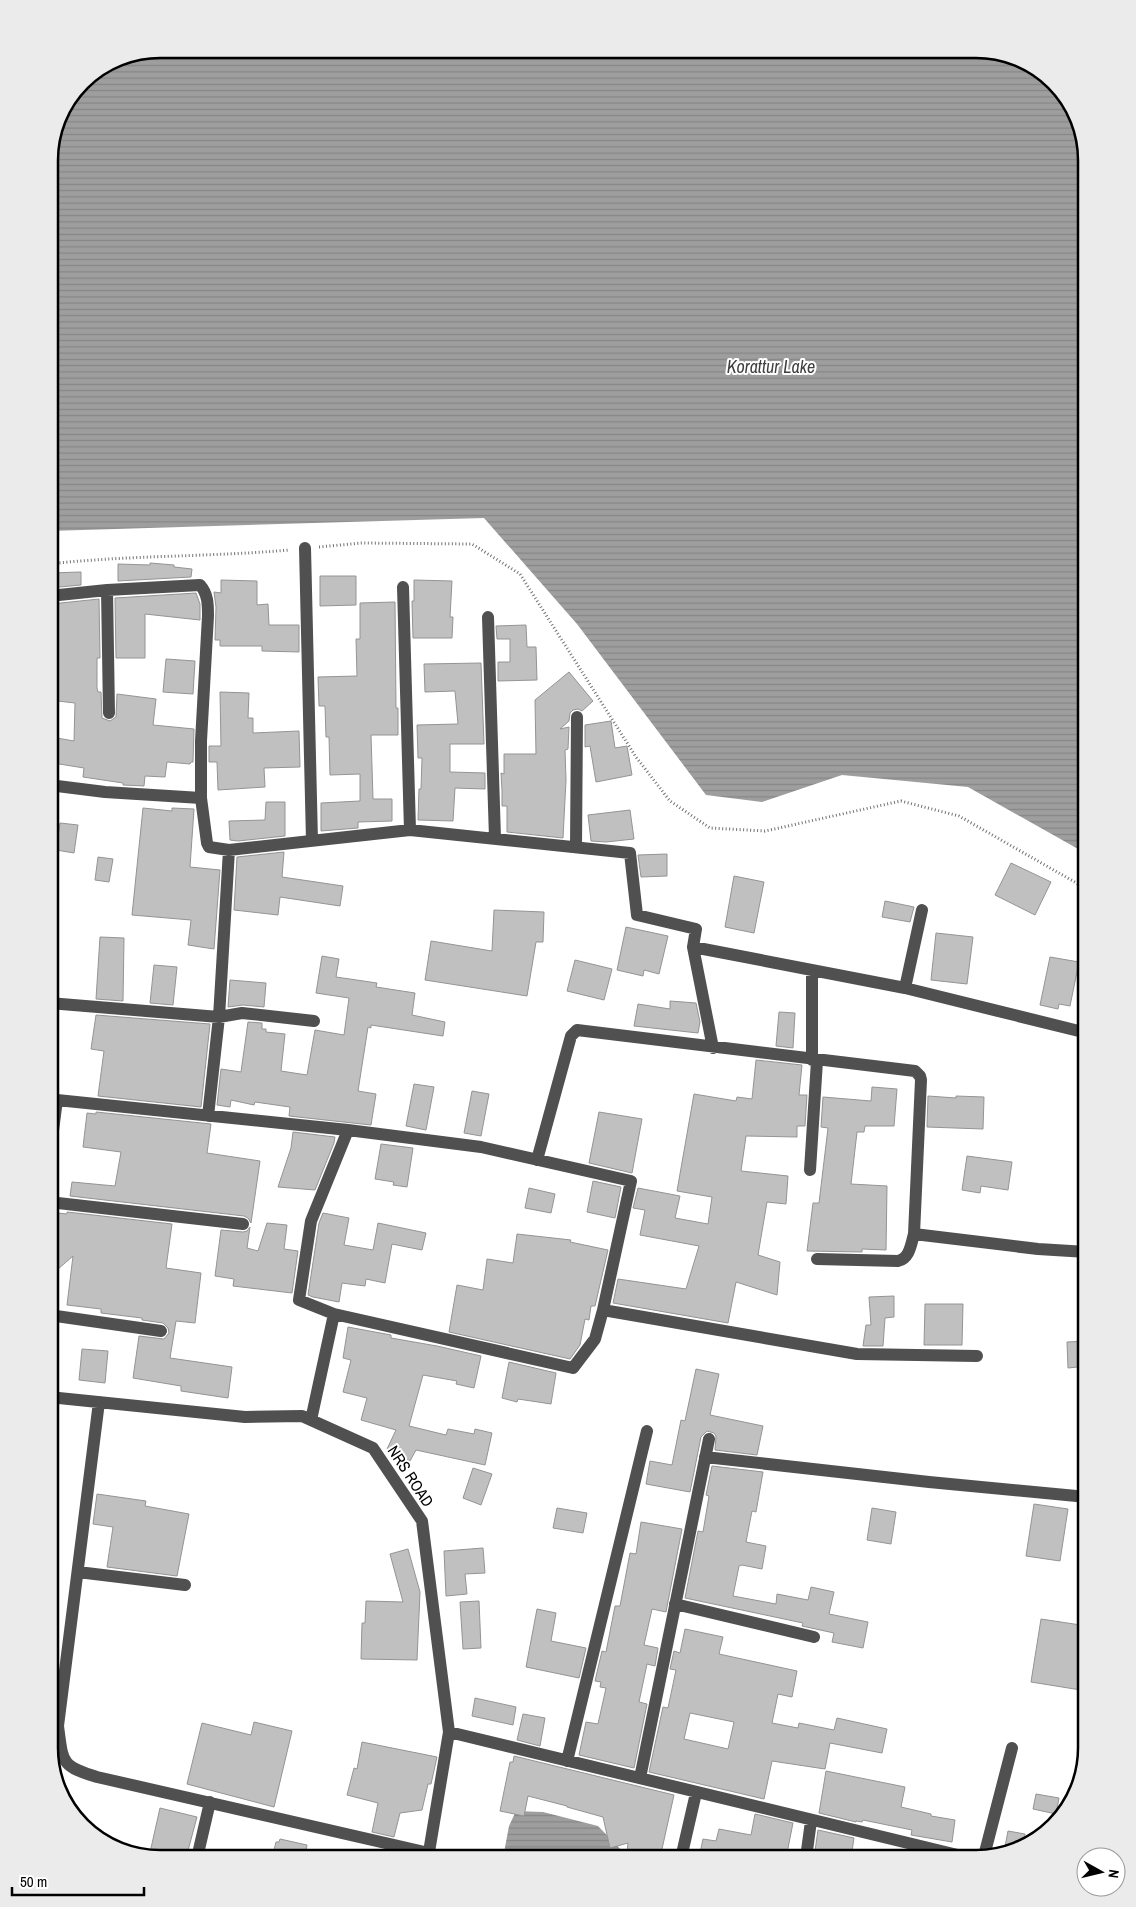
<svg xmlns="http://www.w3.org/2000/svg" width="1136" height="1907" font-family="'Archivo Narrow',sans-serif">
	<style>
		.water { fill: url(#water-rules) }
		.building { fill: #c0c0c0; stroke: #949494; fill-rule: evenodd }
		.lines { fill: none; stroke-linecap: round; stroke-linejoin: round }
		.path { stroke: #727272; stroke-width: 3; stroke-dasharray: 1 2.5; stroke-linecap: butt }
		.minor { stroke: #505050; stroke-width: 12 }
		.labels { text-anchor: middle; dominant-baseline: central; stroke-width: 4; stroke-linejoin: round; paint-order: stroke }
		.street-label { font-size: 16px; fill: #000; stroke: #fff }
		.water-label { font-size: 18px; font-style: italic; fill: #3f3f3f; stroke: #fff }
		.rim { fill: none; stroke: #000; stroke-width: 2.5 }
	</style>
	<defs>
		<pattern id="water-rules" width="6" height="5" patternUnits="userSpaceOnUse" patternTransform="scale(1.25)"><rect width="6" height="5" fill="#9e9e9e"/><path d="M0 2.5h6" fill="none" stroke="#868686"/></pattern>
	</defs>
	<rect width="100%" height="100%" fill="#fff"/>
	<!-- water -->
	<path class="water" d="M160,49H984L1038,68L1076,111L1087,160V854L968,787L842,775L762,802L706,795L577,624L484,518L49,531V153L57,117L81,81L117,57Z
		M516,1811L543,1812L598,1826L627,1856V1858H503L509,1826Z"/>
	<!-- building -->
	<path class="building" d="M150,563L174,565V567L192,569L191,577L118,581V564L150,565Z
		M81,572V585L49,588V573Z
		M320,576H356V605L320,606Z
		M221,580L257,581V605L268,604L269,625H299V652L262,651V646H220V640H215L216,607L214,592L221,593Z
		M414,580L452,581L450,617H453L452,638H413L412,601H414Z
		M196,593L200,604V620L145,614V658H116L115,598Z
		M99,599L100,658H97V688L98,692H101L102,718L110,721L116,717L117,694L156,699L153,725L194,729L193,762H191L190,764L167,762L165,777L145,776L144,786L123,785V783L83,777L84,768L53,763L57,738L74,741L75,703L49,700V665H52L51,604Z
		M395,602L396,708H398V735H371L373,799H392V821L358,822V828L321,831V803L360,801V774L330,775L329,737H326L325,706H319L318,677L357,676L356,639H360V603Z
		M526,625L527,647H536L537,680L498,681V662H510V639H497L496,626Z
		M166,659L195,661L193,694L163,692Z
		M481,663L484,744H450V772L485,773V789L455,788L453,821L418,820L419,789H421L422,758H418L417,725L458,724L455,691L425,692L424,664Z
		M569,672L593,701L582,711L578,709L573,710L570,713L569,721L560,729L569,727L568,749L565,750L566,780L563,838L507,832V806H502V790L501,773L504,774V754H536L535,700Z
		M220,692L249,693L248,718H253V733L299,731L300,767L264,768L265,787L218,790L217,762H209V746H221Z
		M611,721L615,748L627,746L632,775L596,782L590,746L585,747V725Z
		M266,802H285V836L238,841L230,840L229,821L265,820Z
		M143,808L172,811V808L194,809L190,867L220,870L214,949L188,945L191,920L132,915Z
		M630,810L634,839L606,842L591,841L588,815Z
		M60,823L78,825L74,853L56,850Z
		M284,852L282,877L343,886L340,906L280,897L278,915L234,910L237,857Z
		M667,854V876L641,877L638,855Z
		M98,857L113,859L109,882L95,880Z
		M1011,863L1051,882L1035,915L995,895Z
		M734,876L764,882L754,933L725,927Z
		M885,901L914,907L910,922L882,917Z
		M494,910L544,912L543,942H536L527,996L425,980L431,941L492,951Z
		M626,927L668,936L659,974L644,970L643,976L617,970Z
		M936,933L973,937L967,984L931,980Z
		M100,937L124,938L123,1001L96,999Z
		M322,956L339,959L336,977L377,983L376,987L415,993L412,1015L445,1022L443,1036L371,1025V1028L368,1027L358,1091L376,1094L371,1125L289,1116L290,1107L255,1102L254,1105L231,1100L230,1107L217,1105L221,1069L241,1072L248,1022L262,1023V1029H266V1032L285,1034L281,1071L307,1075L315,1030L344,1035L349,998L316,993Z
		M1050,957L1079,962L1070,1006L1059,1004L1058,1009L1040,1005Z
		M575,960L612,969L604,1000L567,991Z
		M154,965L177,967L173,1005L150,1003Z
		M230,980L266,983L264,1007L243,1005L228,1007Z
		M670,1001L696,1003L700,1022L698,1033L634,1026L638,1004L670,1009Z
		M779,1012L795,1013L793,1048L776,1046Z
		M96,1015L210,1024L201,1107L98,1096L104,1051L91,1049Z
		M756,1060L802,1065L799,1095H807L805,1126H797V1137L746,1136L741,1171L788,1176L786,1204L767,1202L758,1255L780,1262L777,1295L736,1282L728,1323L613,1303L618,1279L686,1289L699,1246L640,1235L645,1210L633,1208L638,1188L680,1196L675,1218L708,1224L712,1197L677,1191L694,1094L736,1101L737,1097L752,1099Z
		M414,1084L434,1087L426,1130L406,1126Z
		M872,1087L897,1089L894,1126H865L864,1132H857L851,1184L887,1186L886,1250L862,1249V1252L807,1251L813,1203H819L828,1128L821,1127L823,1097L871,1101Z
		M472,1091L489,1094L481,1136L464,1133Z
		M928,1096L956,1098V1096L984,1097L983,1129L927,1127Z
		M96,1112L211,1124L207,1153L260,1161L251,1223L248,1218L244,1216L70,1196L72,1182L115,1186L121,1152L83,1147L87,1113L96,1114Z
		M599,1112L642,1119L632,1173L589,1163Z
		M293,1132L335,1137L334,1143L315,1190L278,1187L291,1148Z
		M381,1144L413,1148L407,1187L393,1185L394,1182L375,1179Z
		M967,1156L1012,1162L1008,1190L981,1186L980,1193L962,1190Z
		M593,1181L621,1187L615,1218L587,1212Z
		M529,1188L555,1194L551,1213L525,1208Z
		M49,1212L67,1214V1212L172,1224L166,1268L201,1273L195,1323L176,1321L170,1358L232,1367L228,1398L181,1391V1386L133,1378L139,1336L164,1339L169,1333L168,1328L163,1323L142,1320V1318L101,1313V1309L67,1305L73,1256L49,1277Z
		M323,1213L349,1218L344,1245L373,1250L378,1223L426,1233L422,1250L392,1244L385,1283L366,1279L365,1286L342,1283L339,1302L313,1297L308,1295L319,1223Z
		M267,1223L287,1225L284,1249L298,1251L292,1293L233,1286L234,1279L215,1276L221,1230L243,1232L247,1231L250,1227L247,1248L258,1251Z
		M517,1234L571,1240L570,1242L608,1250L595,1306H591L589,1320L585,1319L580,1345L570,1359L449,1332L457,1285L483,1290L487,1259L513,1263Z
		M894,1296V1317L885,1318L883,1346H863L866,1325H871L869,1297Z
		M925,1304H963L962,1345H924Z
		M348,1327L391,1335V1338L437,1346L481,1356L474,1388L456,1384L457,1381L423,1375L409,1426L446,1435L448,1429L474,1434L475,1429L492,1433L485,1465L416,1450L410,1461L387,1449L396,1430L361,1420L367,1398L343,1392L351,1360L343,1358Z
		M1087,1341V1366L1068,1368L1067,1342Z
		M82,1349L108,1351L105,1383L79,1380Z
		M509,1362L556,1373L551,1404L518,1399L517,1402L502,1398Z
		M696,1369L719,1374L710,1415L763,1426L757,1455L715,1450L716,1436L714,1433L707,1431L701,1437L690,1492L646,1484L650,1461L672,1465L681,1420L685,1421Z
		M712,1466L763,1472L756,1512L752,1511L746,1542L766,1546L762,1569L742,1565L739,1566L733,1596L776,1604L777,1594L808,1600L811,1587L834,1592L829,1614L868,1622L863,1648L832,1642L834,1633L802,1626L803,1623L685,1598L698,1531L703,1532L709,1496L706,1495Z
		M473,1468L492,1474L481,1505L463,1498Z
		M97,1494L146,1501L145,1506L189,1514L177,1576L107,1567L113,1527L93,1524Z
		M1034,1504L1068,1509L1060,1561L1026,1556Z
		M557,1508L587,1513L583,1533L553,1528Z
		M872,1508L896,1512L891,1544L867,1540Z
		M641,1522L682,1529L666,1612L652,1609L644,1645L658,1648L655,1666L647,1664L639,1702L647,1704L634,1768L579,1755L586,1722L598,1724L606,1688L600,1687L601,1682L595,1681L602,1651L606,1652L615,1606H620L630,1553L636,1554Z
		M483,1548L485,1573L465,1574L467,1594L446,1596L444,1551Z
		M408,1549L420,1592L417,1660L361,1659L362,1623H365L366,1601L403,1602L390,1554Z
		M479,1601L481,1648L463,1649L460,1602Z
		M537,1609L556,1613L551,1641L586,1648L579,1678L526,1667Z
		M1041,1619L1087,1626V1691L1031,1682Z
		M685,1629L723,1637L719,1654L797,1671L792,1697L778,1694L772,1723L798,1728L799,1723L834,1730L837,1718L887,1729L882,1753L830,1743L825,1769L772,1761L764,1799L649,1772L663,1707L668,1708L676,1670L670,1669L674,1651L680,1653ZM690,1713L734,1722L728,1749L684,1739Z
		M475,1698L516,1707L513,1725L472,1716Z
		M523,1714L545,1718L540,1746L517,1740Z
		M254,1722L292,1731L274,1807L187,1784L202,1723L251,1735Z
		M362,1742L437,1757L431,1784H428L422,1810L400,1813L394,1837L372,1832L378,1803L347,1795L354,1768L357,1769Z
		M514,1756L674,1795L660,1858H633L634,1853L627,1852L628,1843L610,1848L603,1817L567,1807V1806L528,1796L524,1816L500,1811L510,1762H513Z
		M826,1771L905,1787L901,1807L931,1814V1816L955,1820L952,1842L911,1835L912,1830L863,1820L862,1822L856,1821V1822L819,1813Z
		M1036,1794L1059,1798L1056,1814L1033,1809Z
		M160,1808L197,1817L186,1858L149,1857Z
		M755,1814L793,1823L786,1858H699L703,1839L716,1841L719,1829L751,1835Z
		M818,1830L854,1838L851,1858H814Z
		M1008,1831L1025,1834L1023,1847L1004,1852Z
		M280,1839L307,1845L305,1858H272L276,1842H279Z"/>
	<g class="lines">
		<!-- path -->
		<path class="path" d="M319,547L362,543L472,544L520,574L636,757L670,801L710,828L765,831L901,801L959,816L1087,889
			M49,564C129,555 210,557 290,550"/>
		<!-- minor -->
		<path class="minor" d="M305,548L312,841
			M403,587L410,830
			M107,590L109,713
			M49,596L107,590L200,585C208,594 208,604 208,616L201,741V798L207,843L209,847L229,850L410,830L630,853L637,915L696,929L693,947
			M488,617L495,838
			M49,785L105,792L201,798
			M576,847L577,717
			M922,910L905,988L1087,1033
			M812,970V1060
			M49,1003L219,1017L242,1013L314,1021
			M713,1048L693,947L905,988
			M57,1100L348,1130L311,1221L299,1300L334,1314L311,1420
			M208,1116L219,1017L229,850
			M348,1130L481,1147L631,1181L603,1310L857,1354L977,1356
			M537,1160L571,1036L577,1030L915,1071L920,1076L921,1080L914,1234L1038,1249L1087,1252
			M49,1161L57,1100L49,1098
			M810,1170L817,1061
			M49,1202L243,1224
			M817,1259L898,1261C910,1258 911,1244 914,1234
			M334,1314L573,1368L595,1339L603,1310
			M49,1315L161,1331
			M49,1397L245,1417L302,1416L373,1448L422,1521L449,1732L428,1858
			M99,1402L58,1726C63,1762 60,1766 97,1777L429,1853
			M705,1457L929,1482L1087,1497
			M78,1572L185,1585
			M675,1604L814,1637
			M449,1732L970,1858
			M567,1761L647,1431
			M640,1778L709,1439
			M984,1856L1012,1748
			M197,1858L210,1802
			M681,1858L696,1793
			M806,1858L811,1821"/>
	</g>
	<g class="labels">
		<!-- street labels -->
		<g class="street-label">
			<text transform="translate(411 1476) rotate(57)">NRS ROAD</text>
		</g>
		<!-- water labels -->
		<g class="water-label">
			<text x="771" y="366">Korattur Lake</text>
		</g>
	</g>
	<!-- crop -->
	<path d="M0 0H1136V1907H0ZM160 58H976A102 102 0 0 1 1078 160V1748A102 102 0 0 1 976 1850H160A102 102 0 0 1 58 1748V160A102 102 0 0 1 160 58Z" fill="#ebebeb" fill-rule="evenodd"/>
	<path class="rim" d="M160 58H976A102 102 0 0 1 1078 160V1748A102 102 0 0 1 976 1850H160A102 102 0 0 1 58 1748V160A102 102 0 0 1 160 58Z"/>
	<!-- north arrow -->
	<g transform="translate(1101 1872) rotate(98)"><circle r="24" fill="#ffffff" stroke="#999999"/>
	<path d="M0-4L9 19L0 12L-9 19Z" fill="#000000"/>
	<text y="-8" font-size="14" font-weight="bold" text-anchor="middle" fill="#000000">N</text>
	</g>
	<!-- scale -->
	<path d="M12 1887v8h132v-8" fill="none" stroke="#000000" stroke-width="2.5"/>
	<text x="20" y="1887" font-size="15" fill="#000000" stroke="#ffffff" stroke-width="4" paint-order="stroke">50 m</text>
</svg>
